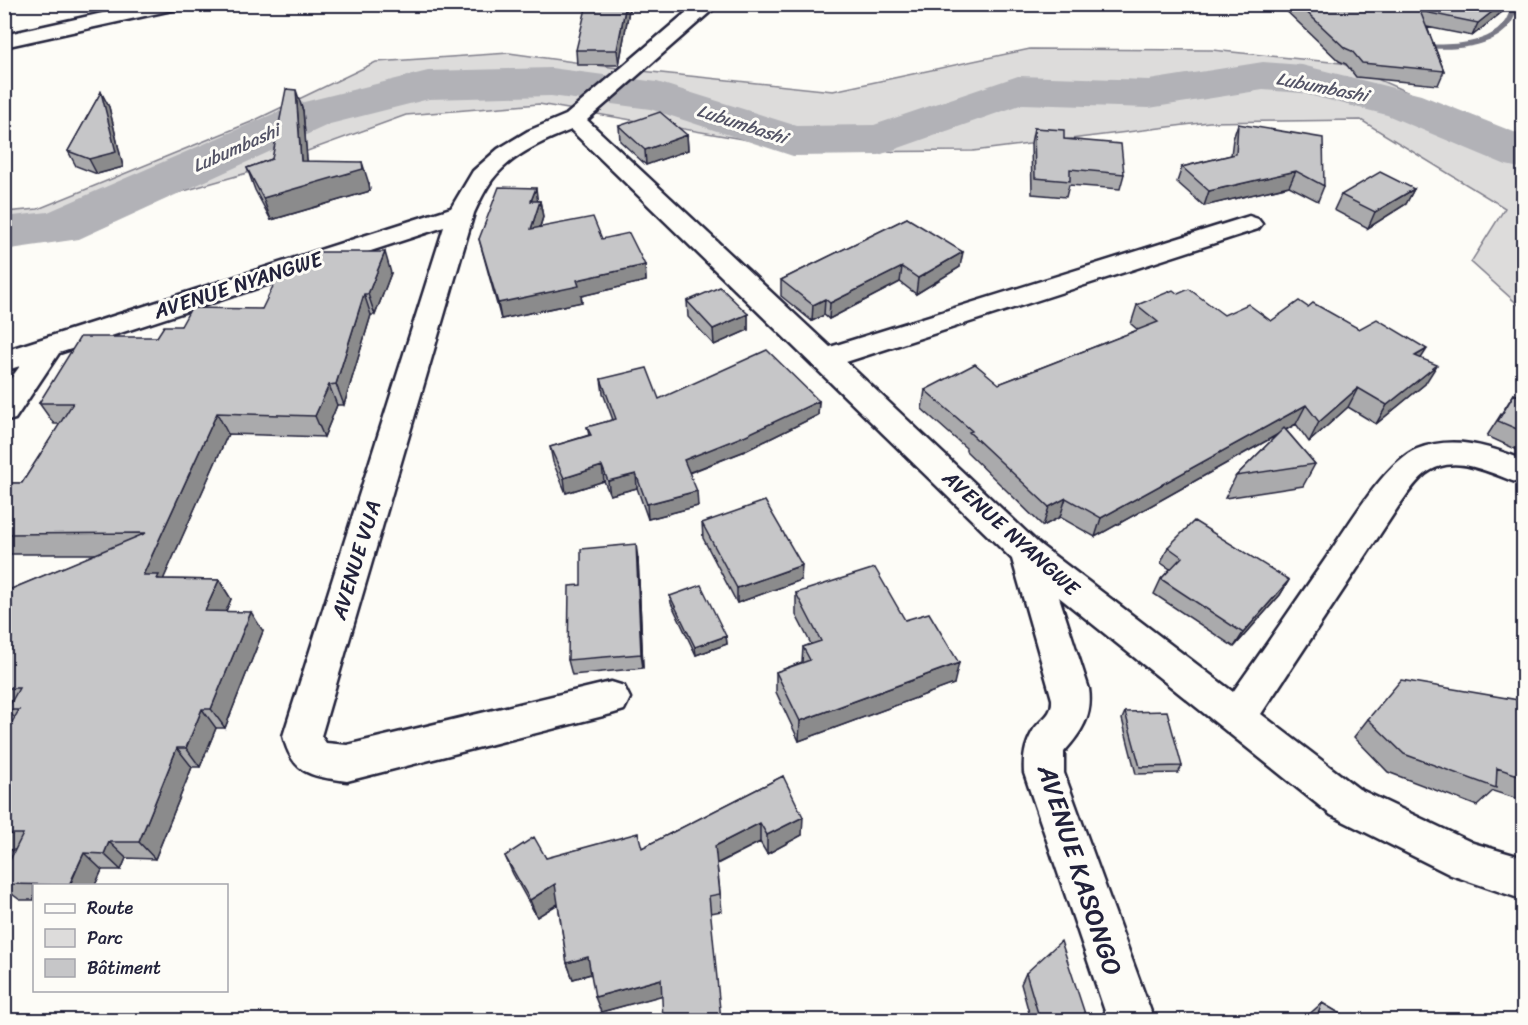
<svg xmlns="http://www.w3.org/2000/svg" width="1528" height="1025" font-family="Sriracha,sans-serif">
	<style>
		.green { fill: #dddcdb; stroke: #807f8b; stroke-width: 1.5 }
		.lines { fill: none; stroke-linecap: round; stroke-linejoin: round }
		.stream { fill: #787885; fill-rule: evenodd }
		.river { fill: #b2b2b7; fill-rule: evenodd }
		.minor-casing { stroke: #22223b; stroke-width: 5 }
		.minor { fill: #fdfcf7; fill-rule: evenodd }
		.wall { fill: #aaaaac; stroke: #22223b; stroke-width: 1.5 }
		.shaded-wall { fill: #8b8b8c; stroke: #22223b; stroke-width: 1.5 }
		.building { fill: #c6c6c8; stroke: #22223b; stroke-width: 1.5 }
		.labels { text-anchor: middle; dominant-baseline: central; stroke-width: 6; stroke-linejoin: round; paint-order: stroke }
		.far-water-label { font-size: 18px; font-style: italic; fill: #545466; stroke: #fdfcf7 }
		.street-label { font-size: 21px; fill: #22223b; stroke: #fdfcf7 }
		.near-street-label { font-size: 26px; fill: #22223b; stroke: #fdfcf7 }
	</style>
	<rect width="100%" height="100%" fill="#fdfcf7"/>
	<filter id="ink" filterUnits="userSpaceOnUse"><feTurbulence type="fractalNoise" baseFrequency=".0167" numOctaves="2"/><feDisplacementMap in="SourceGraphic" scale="12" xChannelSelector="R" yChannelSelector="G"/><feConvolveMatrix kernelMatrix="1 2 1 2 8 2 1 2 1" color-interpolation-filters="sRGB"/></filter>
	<g filter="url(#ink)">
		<!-- green -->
		<path class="green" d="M1030,49L1212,50L1341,63L1523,143V309L1471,262L1505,208L1361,120L1209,122L973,151L817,152L539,104L406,115L247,173L5,242V212L38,209L251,122L376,62L509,53L632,70L833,91Z"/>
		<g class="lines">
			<!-- stream -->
			<path class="stream" d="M1512,6L1519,8C1515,15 1512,23 1507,29C1486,50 1447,50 1420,48L1416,46L1420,44C1445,45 1486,46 1503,24C1507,19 1509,12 1512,6Z"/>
			<!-- river -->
			<path class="river" d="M1263,62L1302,65L1421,95L1524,136V169L1506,165L1387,115L1301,93L1263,90L1149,108L1023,104L879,155L793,156L650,109L551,96L429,99L330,124L79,239L4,250V217L48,212L296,104L428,71L551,68L657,82L797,126L874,125L1018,76L1149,80Z"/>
			<!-- minor casing -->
			<g class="minor-casing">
				<path id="minor" d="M143,4H182L179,8L172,10L4,47V35Z
					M696,4H719L587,120L830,347L1240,219L1249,216L1258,219L1262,224L1258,229L846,362L1039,544L1233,692C1263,650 1292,607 1322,564C1343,534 1384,462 1417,449C1454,435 1488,446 1524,460V485C1492,475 1456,451 1425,474C1414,483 1406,496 1398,507L1261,714L1359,789L1473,843L1524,858V900L1451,875L1331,815L1059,597L1089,689C1093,716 1081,733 1064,752V773L1154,1020H1108L1024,773C1023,757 1025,745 1033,731C1041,718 1053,716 1052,699L1012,559L571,130C543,141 511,155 492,180C485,190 479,202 474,213L321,736L326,743L347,745L611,682L624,686L630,698L624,710L611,714L347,781C311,776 293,775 283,736L444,227L59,353L15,419L4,422V388L20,366L4,371V351L451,208L473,171L498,149L528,131L566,115Z"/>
			</g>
			<!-- minor -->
			<use href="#minor" class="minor"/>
		</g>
		<!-- wall -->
		<path class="wall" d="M1279,4H1512L1472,36L1427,27L1444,71L1438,85L1356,77L1346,64L1339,61Z
			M629,10L619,65H577L576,50Z
			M101,92L109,107L123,167L97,174L76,166L68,151Z
			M303,111L307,161L369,184L370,191L271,220L255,190L247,168L272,159Z
			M1238,124L1324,186L1318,201L1289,186L1204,206L1177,182L1182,167L1231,155L1233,139Z
			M619,126L687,135L688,150L646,165L620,141Z
			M1034,128L1064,139L1124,174L1120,189L1069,185L1066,197L1032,194L1031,143Z
			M1414,189L1406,204L1368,228L1334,210L1341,195Z
			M538,201H540L543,217L540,227L602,239L645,265L646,281L581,296L582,302L501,319L479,239Z
			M907,218L960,267L916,294L900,282L829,319L824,315L812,321L781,296V280Z
			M391,273L375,315H371L344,405H337L324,437L228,434L163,579L219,580L231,599L226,611L263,631L225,728H216L200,767H192L155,859L126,858L121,870H102L95,885H34V900H20L4,888V872L15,850H4V736L15,718L7,710L9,707H4V592L97,554H4V483H22L60,424H54L39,403L157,337L181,326L262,309Z
			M1178,294L1224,315L1271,321L1308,307L1359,329L1421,358L1425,384L1376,424L1348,407L1309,442L1296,424L1286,430L1315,464L1303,486L1225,498L1236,476L1277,435L1095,537L1060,517L1043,526L966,451V448L922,409L925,390L999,384L1138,330L1131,324L1137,305Z
			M687,301L748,314V330L714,345L688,317Z
			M601,379L659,399L819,401L818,415L745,451L689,473L698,506L648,519L637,488L610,495L604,481L566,493L553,462L550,447L589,435L587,427L613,420L603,393Z
			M1514,394L1524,398V449L1522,452L1487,436Z
			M702,523L801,580L737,603L703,538Z
			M1168,547L1289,580L1280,595L1234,647L1154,594L1161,579L1170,569L1161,563Z
			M638,559L643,668L572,675L568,660L581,585Z
			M796,593L905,620L954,684L799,741L776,692V672L802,662L803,647L811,644L796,615Z
			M670,596L726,636L727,644L696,655L671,603Z
			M1524,701V801L1493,791L1477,806L1388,772L1354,737L1368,719Z
			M1125,712L1182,766L1178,773L1136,774L1122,719Z
			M783,776L802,835L767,854L760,842L717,864L722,911L711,913L662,995L601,1012L591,974L573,979L567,963L558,904L537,917L513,874L505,856L546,858L642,848Z
			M1026,973L1087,1020H1031L1021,984Z
			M1322,1003L1351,1020H1304L1305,1018Z"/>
		<!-- shaded-wall -->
		<path class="shaded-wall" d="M626,4H628L629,10L619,65L617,50Z
			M1502,4H1512L1472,36L1478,23Z
			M296,90L303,111L309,183L301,161Z
			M101,92L109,107L123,167L97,174L89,159Z
			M687,135L688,150L646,165L645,150Z
			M362,162L369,184L370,191L271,220L263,198Z
			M1296,171L1289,186L1204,206L1209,191Z
			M536,188L538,204L531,201Z
			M1414,189L1406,204L1368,228L1375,212Z
			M540,201L543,217L534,245L531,229Z
			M385,252L391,273L375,315L368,294Z
			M963,252L960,267L916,294L918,278Z
			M645,265L646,281L581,296L582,302L501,319L498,303L577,280Z
			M902,267L900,282L829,319L830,303Z
			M364,294L371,315L344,405L336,384Z
			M825,299L824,315L812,321L813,305Z
			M748,314V330L714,345L713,329Z
			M1427,349L1415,368V356Z
			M1437,365L1425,384L1376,424L1387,405Z
			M329,385L337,405L324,437L315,416Z
			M1358,388L1348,407L1309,442L1319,422Z
			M819,401L818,415L745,451L685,474L684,460Z
			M1306,405L1296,424L1095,537L1101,518Z
			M217,413L228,434L163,580L143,575Z
			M602,466L604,481L566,493L564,478Z
			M636,474L637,488L610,495L608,481Z
			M697,491L698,506L648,519L647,504Z
			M1066,498L1060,517L1043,526L1049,507Z
			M636,544L638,559L643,668L641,654Z
			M802,565L801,580L737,603V588Z
			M219,580L231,599L218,630L205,611Z
			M1289,580L1280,595L1234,647L1243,633Z
			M251,612L263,631L225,728L211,709Z
			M726,636L727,644L696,655L695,647Z
			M959,663L954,684L799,741L800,721Z
			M202,709L216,728L200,767L186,748Z
			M177,748L192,767L155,859L139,842Z
			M803,817L802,835L767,854V835Z
			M760,823V842L716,864L715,846Z
			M109,842L126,858L121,870L104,854Z
			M84,853L102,870L95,885H70Z
			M555,884L561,902L537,917L530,900Z
			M588,957L594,973L573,979L567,963Z
			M661,979L664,995L601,1012L595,997Z"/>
		<!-- building -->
		<path class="building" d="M587,4H626L617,50H576Z
			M1298,4H1502L1478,23L1420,11L1444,71L1362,63L1352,51L1345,48Z
			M286,89L296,90L301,161L362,162L363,169L263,198L247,168L272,159Z
			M101,92L116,152L89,159L68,151Z
			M660,112L687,135L645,150L619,126Z
			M1238,124L1323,138L1324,186L1296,171L1209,191L1182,167L1236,154Z
			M1034,128L1064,130V139L1121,144L1124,174L1070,169V181L1035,178Z
			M1380,172L1414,189L1375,212L1341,195Z
			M499,187L536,188L531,201H540L531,229L593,217L602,239L629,233L645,265L577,280L579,286L498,303L479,239Z
			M907,218L963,252L918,278L902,267L830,303L825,299L813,305L781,280Z
			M312,252H385L368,294H364L336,384L329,385L315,416L217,413L143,575H159L157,579L219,580L205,611L251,612L211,709H202L186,748H177L139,842H109L104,854L84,853L69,885L4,884V872L23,834H4V736L19,710H7L19,688H4V592L146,533L4,534V483H22L73,403H39L80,337H157L164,326H181L191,308L262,309L277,278L302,273Z
			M720,287L748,314L713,329L687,301Z
			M1189,289L1224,315L1248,304L1271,321L1299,301L1308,307L1313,303L1359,329L1377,319L1427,349L1415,356L1437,365L1387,405L1358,388L1319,422L1306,405L1101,518L1066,498L1049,507L969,432L972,431L925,390L975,364L999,384L1158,322L1137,305L1173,290L1178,294Z
			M767,350L819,401L744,436L684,460L697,491L647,504L636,474L608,481L602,466L564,478L550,447L591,435L587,427L616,419L601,379L647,368L659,399Z
			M1514,394L1524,398V432L1498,421Z
			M1284,428L1315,464L1236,476Z
			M765,501L802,565L737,588L702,523Z
			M1194,521L1289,580L1243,633L1161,579L1182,557L1168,547Z
			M636,544L641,654L568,660L569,586L581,585V549Z
			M875,568L905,620L929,613L959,663L800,721L776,672L810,660L803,647L821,641L796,593Z
			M701,585L726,636L695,647L670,596Z
			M1401,680L1524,701V777L1497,768L1496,788L1404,754L1368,719Z
			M1167,711L1182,766L1140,767L1125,712Z
			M783,776L803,817L767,835L760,823L715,846L720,894L709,896L721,1020H663L661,979L595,997L588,957L567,963L555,884L530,900L505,856L534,837L546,858L638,833L642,848Z
			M1061,941L1087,1020H1040L1026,973Z
			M1322,1003L1351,1020H1316Z"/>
	</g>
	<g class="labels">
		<!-- far-water labels -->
		<g class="far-water-label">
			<text transform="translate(1322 87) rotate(11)">Lubumbashi</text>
			<text transform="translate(742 124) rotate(18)">Lubumbashi</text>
			<text transform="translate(236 148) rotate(-24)">Lubumbashi</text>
		</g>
		<!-- street labels -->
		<g class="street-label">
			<text transform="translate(238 285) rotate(-18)">AVENUE NYANGWE</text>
			<text transform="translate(1011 533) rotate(42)">AVENUE NYANGWE</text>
			<text transform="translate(356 560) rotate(-73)">AVENUE VUA</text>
		</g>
		<!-- near-street labels -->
		<g class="near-street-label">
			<text transform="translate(1080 870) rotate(72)">AVENUE KASONGO</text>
		</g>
	</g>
	<!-- margin -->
	<rect width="1528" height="1025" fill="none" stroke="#fdfcf7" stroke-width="24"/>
	<rect x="12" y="12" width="1504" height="1001" fill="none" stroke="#22223b" stroke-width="2" filter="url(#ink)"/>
	<!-- legend -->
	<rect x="33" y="884" width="195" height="108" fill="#fdfcf7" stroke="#a5a5ac" stroke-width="1.5"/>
	<rect x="45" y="904" width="30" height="9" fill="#fdfcf7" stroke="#a5a5ac" stroke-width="1.5"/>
	<text x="87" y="914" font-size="18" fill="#22223b">Route</text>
	<rect x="45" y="929" width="30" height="18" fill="#dddcdb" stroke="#a5a5ac" stroke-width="1.5"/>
	<text x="87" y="944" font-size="18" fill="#22223b">Parc</text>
	<rect x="45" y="959" width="30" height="18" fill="#c6c6c8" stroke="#a5a5ac" stroke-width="1.5"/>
	<text x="87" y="974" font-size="18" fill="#22223b">Bâtiment</text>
</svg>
